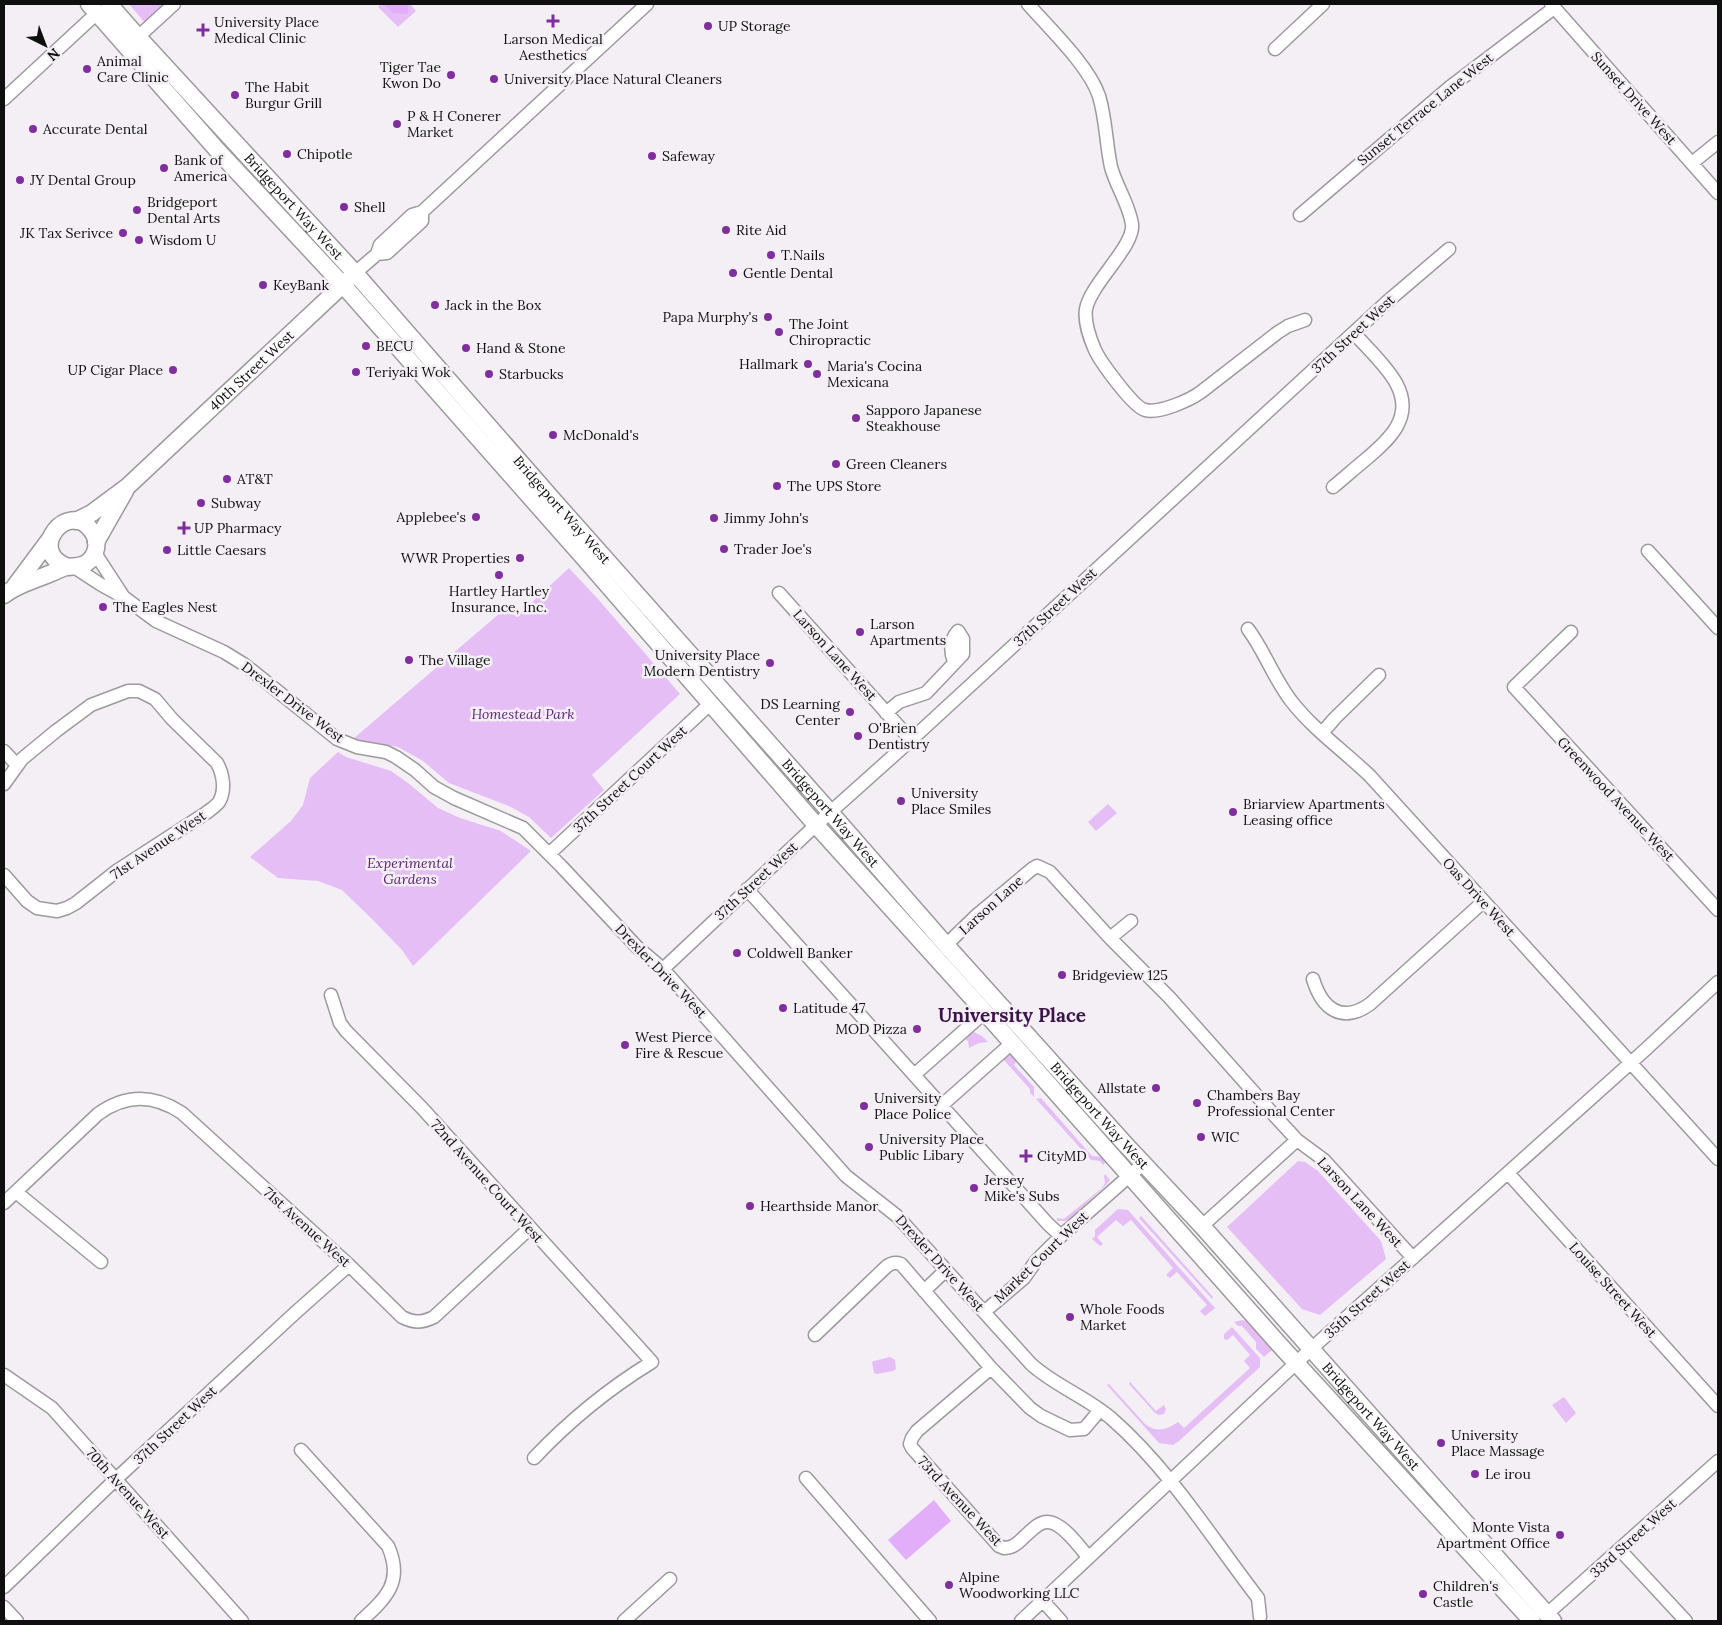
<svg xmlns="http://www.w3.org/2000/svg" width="1722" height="1625" font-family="Lora,serif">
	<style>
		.green { fill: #e5bef6 }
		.water { fill: #e3aef9 }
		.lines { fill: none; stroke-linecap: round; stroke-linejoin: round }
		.minor-casing { stroke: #9d9a9e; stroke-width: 15 }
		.major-casing { stroke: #9d9a9e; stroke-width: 19 }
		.minor { stroke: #fff; stroke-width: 12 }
		.major { stroke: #fff; stroke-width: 16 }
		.poi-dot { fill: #802e9e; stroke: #f3eff4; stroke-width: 2 }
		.labels { text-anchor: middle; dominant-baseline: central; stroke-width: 5; stroke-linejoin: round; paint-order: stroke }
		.poi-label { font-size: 14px; fill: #100f10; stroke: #f3eff4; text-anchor: start }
		.street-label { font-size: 14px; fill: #100f10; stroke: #f3eff4 }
		.park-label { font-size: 14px; font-style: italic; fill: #612278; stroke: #f3eff4 }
		.district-label { font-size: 19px; font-weight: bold; fill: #3b144a; stroke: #f3eff4 }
	</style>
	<rect width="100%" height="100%" fill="#f3eff4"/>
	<!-- green -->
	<path class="green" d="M129,4H169L146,24Z
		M381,4H410L416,11L398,27L378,7Z
		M569,568L598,599L680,694L592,775L604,790L551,838L529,817L511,807L449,783L423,761L398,747L353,739L500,613L518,615Z
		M338,752L346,757L391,771L408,783L438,808L460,818L501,831L531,851L413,966L402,950L372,919L342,890L318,881L278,878L250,857L291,821L303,805L310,778Z
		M1108,804L1117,813L1096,831L1088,822Z
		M971,1031L982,1036L988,1042L979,1043L969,1048L968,1041L963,1038Z
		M1008,1054L1012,1055L1017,1060L1014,1065L1034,1087V1097L1030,1093V1089L1003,1059Z
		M1041,1098L1092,1156L1104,1157L1107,1161L1103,1165L1100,1161L1091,1160L1036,1099Z
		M1298,1161L1305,1162L1318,1171L1381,1241L1386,1259L1320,1315L1302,1309L1227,1227Z
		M1105,1174L1110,1180L1106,1185L1069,1219L1065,1221H1057V1218L1064,1219L1102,1188L1105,1183L1104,1176Z
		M1118,1209L1128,1210L1215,1308L1205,1316L1200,1311L1207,1305L1177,1272L1170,1278L1166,1275L1173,1268L1131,1220L1123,1226L1116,1220L1097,1237L1103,1244L1100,1246L1092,1239L1095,1236V1230Z
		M1141,1216L1213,1297L1212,1299L1139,1218Z
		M1242,1320L1249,1322L1270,1346L1272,1350L1264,1357L1256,1349V1342L1242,1326H1238L1234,1322Z
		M1232,1327L1260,1358V1367L1179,1441L1173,1445L1159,1443L1107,1385L1109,1384L1145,1424C1157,1433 1166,1430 1178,1422L1184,1428L1250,1368L1244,1361L1250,1355L1233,1335L1227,1340L1224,1339V1334Z
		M890,1357L895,1360L896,1369L893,1371L877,1374L874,1373L872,1362L874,1361Z
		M1130,1382L1156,1411L1164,1405L1166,1409L1164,1414L1159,1415L1155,1413L1129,1384Z
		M1564,1397L1576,1413L1566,1423L1552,1405Z"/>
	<!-- water -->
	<path class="water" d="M385,4L408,5V14L393,13L384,5Z
		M934,1500L951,1521L906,1560L888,1540Z"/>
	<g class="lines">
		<!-- minor casing -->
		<g class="minor-casing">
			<path id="minor" d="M1028,4C1050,29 1089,66 1099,96C1106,119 1106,144 1111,167C1116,186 1129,204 1132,224C1135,246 1091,283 1086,309C1084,321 1090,339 1095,350C1100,361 1133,407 1145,410C1159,414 1190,400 1201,392L1277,333L1288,326L1305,320
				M1551,4L1718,193
				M138,37L174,4
				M1275,49L1323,4
				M4,99L97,13
				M1692,163L1718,142
				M1300,215L1450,87L1554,8
				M377,254L387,253L422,221V212
				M355,273L377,254L380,245L412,215L422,212L647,4
				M1333,487C1344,478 1354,469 1365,460C1389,440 1415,417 1396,383C1387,366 1367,348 1354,333
				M1648,551L1718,628
				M95,553L123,596
				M74,567L100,584L125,598L156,621L224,652L245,665L337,739L357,747L386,752L396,757L415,770L434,787L454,798L523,828L561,866L637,947L663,969L846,1176L897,1216L1031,1364C1055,1386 1087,1397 1112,1419C1170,1470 1211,1537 1258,1598L1260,1617
				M779,593L911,740
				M1248,629C1265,652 1274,679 1292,702C1314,730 1344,751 1370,776L1718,1159
				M1571,632L1514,687L1718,910
				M886,713L899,702L926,693L963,654V639L958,631C950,640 950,651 954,662
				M1322,733L1335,718L1379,675
				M4,751L17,765
				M4,784L22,759L56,731L91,705L128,691H139L155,699L172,719L217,763C223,774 226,790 219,802C216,806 210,810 206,813L118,870L76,903L67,908L57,911L37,908L27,901L4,875
				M549,854L711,703
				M747,889L1048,1224L1061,1236
				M1110,938L1131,921
				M946,945L977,915L1032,869L1037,866L1050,872L1110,938L1169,997L1274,1115L1297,1140L1324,1160L1413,1258
				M663,969L816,825L911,740L1388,301L1449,249
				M1313,979C1322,1009 1342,1024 1370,1004L1483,902
				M331,995L340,1023L346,1031L422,1108L652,1362C608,1389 570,1420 534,1458
				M914,1075L985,1012
				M941,1106L1012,1043
				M1508,1173L1718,1406
				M16,1192L101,1262
				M4,1203L98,1114C126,1094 153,1094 182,1113L349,1265L402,1317C414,1323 422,1323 434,1317L530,1228
				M1202,1226L1297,1140
				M924,1291L946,1270
				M984,1312L1024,1278L1036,1261L1061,1236L1144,1163
				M815,1335L886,1267C891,1263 895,1262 901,1264L991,1368L1030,1408L1041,1416L1070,1430L1084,1429L1100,1410
				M991,1368L917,1431L912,1438L910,1444L912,1448L999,1546L1004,1548C1013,1548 1018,1543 1024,1537C1030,1532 1038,1522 1047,1522C1061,1521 1080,1547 1088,1557
				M4,1375L52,1408L242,1621
				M301,1450L388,1546C404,1582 386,1598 361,1621
				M806,1478L930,1621
				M1620,1550L1686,1621
				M4,1587L116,1479L295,1313L349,1265
				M1043,1601L1061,1621
				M4,1607L17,1621
				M1547,1614L1718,1461
				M624,1621L670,1579
				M1021,1621L1311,1349L1645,1050L1718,982"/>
		</g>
		<!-- major casing -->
		<g class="major-casing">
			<g id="major">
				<path d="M89,4L218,151L343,285L584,558L816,825L974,1000L1277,1342L1532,1621"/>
				<path id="s1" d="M109,4L138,37L355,273L554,501L830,812L946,945L1126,1145L1202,1226L1553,1621"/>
				<path id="s2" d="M76,521L92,513L127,487L350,278"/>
				<path d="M96,542L125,491"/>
				<path d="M15,586L50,539"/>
				<path d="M4,595C18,584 33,581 49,574C55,572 61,568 67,567C72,566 77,567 82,565C88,563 93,558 95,552C98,544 96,536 91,530C68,499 25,551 68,567"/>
			</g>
		</g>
		<!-- minor -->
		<use href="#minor" class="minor"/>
		<!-- major -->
		<use href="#major" class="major"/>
	</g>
	<!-- markers -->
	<g class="poi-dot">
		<path d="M550.5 13.5h5v5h5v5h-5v5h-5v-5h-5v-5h5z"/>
		<circle cx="708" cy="26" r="5"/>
		<path d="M200.5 22.5h5v5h5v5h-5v5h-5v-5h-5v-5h5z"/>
		<circle cx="87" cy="69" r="5"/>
		<circle cx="451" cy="75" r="5"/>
		<circle cx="494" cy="79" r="5"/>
		<circle cx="235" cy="95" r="5"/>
		<circle cx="397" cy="124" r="5"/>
		<circle cx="33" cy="129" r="5"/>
		<circle cx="287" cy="154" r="5"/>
		<circle cx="652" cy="156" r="5"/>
		<circle cx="164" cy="168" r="5"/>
		<circle cx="20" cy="180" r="5"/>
		<circle cx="344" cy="207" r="5"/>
		<circle cx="137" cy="210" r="5"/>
		<circle cx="726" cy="230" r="5"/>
		<circle cx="123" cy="233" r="5"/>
		<circle cx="139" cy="240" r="5"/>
		<circle cx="771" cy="255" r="5"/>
		<circle cx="733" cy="273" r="5"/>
		<circle cx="263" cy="285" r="5"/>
		<circle cx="435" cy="305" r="5"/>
		<circle cx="768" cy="317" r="5"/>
		<circle cx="779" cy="332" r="5"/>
		<circle cx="366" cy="346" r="5"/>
		<circle cx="466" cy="348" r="5"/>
		<circle cx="808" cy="364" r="5"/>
		<circle cx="173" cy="370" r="5"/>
		<circle cx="356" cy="372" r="5"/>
		<circle cx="489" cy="374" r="5"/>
		<circle cx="817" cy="374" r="5"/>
		<circle cx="856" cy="418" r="5"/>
		<circle cx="553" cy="435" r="5"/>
		<circle cx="836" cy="464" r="5"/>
		<circle cx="227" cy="479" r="5"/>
		<circle cx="777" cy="486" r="5"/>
		<circle cx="201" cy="503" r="5"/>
		<circle cx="476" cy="517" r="5"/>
		<circle cx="714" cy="518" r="5"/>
		<path d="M181.5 520.5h5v5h5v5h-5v5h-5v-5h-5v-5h5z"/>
		<circle cx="724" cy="549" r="5"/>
		<circle cx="167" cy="550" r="5"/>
		<circle cx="520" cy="558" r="5"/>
		<circle cx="499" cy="575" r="5"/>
		<circle cx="103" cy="607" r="5"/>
		<circle cx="860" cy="632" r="5"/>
		<circle cx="409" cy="660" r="5"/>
		<circle cx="770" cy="663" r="5"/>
		<circle cx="850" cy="712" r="5"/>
		<circle cx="858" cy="736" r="5"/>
		<circle cx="901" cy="801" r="5"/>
		<circle cx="1233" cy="812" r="5"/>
		<circle cx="737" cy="953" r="5"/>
		<circle cx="1062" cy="975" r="5"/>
		<circle cx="783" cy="1008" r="5"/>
		<circle cx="917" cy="1029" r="5"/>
		<circle cx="625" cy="1045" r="5"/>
		<circle cx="1156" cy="1088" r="5"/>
		<circle cx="1197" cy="1103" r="5"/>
		<circle cx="864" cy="1106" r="5"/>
		<circle cx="1201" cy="1137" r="5"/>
		<circle cx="869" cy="1147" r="5"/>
		<path d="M1023.5 1148.5h5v5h5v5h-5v5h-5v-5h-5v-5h5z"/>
		<circle cx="974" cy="1188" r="5"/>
		<circle cx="750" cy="1206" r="5"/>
		<circle cx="1070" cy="1317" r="5"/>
		<circle cx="1441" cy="1443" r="5"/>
		<circle cx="1475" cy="1474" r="5"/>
		<circle cx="1560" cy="1535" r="5"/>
		<circle cx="949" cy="1585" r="5"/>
		<circle cx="1423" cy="1594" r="5"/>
	</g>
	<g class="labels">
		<!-- poi labels -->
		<g class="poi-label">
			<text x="214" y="22">University Place<tspan x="214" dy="16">Medical Clinic</tspan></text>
			<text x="718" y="26">UP Storage</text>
			<text x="553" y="39" text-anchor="middle">Larson Medical<tspan x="553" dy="16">Aesthetics</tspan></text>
			<text x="97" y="61">Animal<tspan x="97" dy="16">Care Clinic</tspan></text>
			<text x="441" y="67" text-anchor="end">Tiger Tae<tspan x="441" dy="16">Kwon Do</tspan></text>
			<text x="504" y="79">University Place Natural Cleaners</text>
			<text x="245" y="87">The Habit<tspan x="245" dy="16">Burgur Grill</tspan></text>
			<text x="407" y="116">P &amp; H Conerer<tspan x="407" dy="16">Market</tspan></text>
			<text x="43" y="129">Accurate Dental</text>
			<text x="297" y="154">Chipotle</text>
			<text x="662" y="156">Safeway</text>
			<text x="174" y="160">Bank of<tspan x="174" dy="16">America</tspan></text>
			<text x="30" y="180">JY Dental Group</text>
			<text x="147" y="202">Bridgeport<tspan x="147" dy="16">Dental Arts</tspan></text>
			<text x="354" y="207">Shell</text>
			<text x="736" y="230">Rite Aid</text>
			<text x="113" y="233" text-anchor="end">JK Tax Serivce</text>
			<text x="149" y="240">Wisdom U</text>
			<text x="781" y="255">T.Nails</text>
			<text x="743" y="273">Gentle Dental</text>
			<text x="273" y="285">KeyBank</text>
			<text x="445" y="305">Jack in the Box</text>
			<text x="758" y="317" text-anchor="end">Papa Murphy's</text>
			<text x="789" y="324">The Joint<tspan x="789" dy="16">Chiropractic</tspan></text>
			<text x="376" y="346">BECU</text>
			<text x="476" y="348">Hand &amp; Stone</text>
			<text x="798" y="364" text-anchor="end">Hallmark</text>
			<text x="827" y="366">Maria's Cocina<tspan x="827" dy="16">Mexicana</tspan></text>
			<text x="163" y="370" text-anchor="end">UP Cigar Place</text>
			<text x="366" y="372">Teriyaki Wok</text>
			<text x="499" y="374">Starbucks</text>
			<text x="866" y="410">Sapporo Japanese<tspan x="866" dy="16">Steakhouse</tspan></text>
			<text x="563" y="435">McDonald's</text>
			<text x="846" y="464">Green Cleaners</text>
			<text x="237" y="479">AT&amp;T</text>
			<text x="787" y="486">The UPS Store</text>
			<text x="211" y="503">Subway</text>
			<text x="466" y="517" text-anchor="end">Applebee's</text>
			<text x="724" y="518">Jimmy John's</text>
			<text x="194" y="528">UP Pharmacy</text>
			<text x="734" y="549">Trader Joe's</text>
			<text x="177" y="550">Little Caesars</text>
			<text x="510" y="558" text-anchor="end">WWR Properties</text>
			<text x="499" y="591" text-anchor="middle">Hartley Hartley<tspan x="499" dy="16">Insurance, Inc.</tspan></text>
			<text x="113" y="607">The Eagles Nest</text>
			<text x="870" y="624">Larson<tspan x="870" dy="16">Apartments</tspan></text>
			<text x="760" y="655" text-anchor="end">University Place<tspan x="760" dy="16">Modern Dentistry</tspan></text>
			<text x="419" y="660">The Village</text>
			<text x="840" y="704" text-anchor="end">DS Learning<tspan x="840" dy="16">Center</tspan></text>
			<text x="868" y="728">O'Brien<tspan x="868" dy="16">Dentistry</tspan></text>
			<text x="911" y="793">University<tspan x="911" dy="16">Place Smiles</tspan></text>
			<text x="1243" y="804">Briarview Apartments<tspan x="1243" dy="16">Leasing office</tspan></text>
			<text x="747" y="953">Coldwell Banker</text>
			<text x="1072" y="975">Bridgeview 125</text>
			<text x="793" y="1008">Latitude 47</text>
			<text x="907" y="1029" text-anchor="end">MOD Pizza</text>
			<text x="635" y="1037">West Pierce<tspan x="635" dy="16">Fire &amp; Rescue</tspan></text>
			<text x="1146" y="1088" text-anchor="end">Allstate</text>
			<text x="1207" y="1095">Chambers Bay<tspan x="1207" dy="16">Professional Center</tspan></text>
			<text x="874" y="1098">University<tspan x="874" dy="16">Place Police</tspan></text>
			<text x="1211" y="1137">WIC</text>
			<text x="879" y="1139">University Place<tspan x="879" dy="16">Public Libary</tspan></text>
			<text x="1037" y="1156">CityMD</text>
			<text x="984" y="1180">Jersey<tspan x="984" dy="16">Mike's Subs</tspan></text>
			<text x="760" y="1206">Hearthside Manor</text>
			<text x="1080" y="1309">Whole Foods<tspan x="1080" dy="16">Market</tspan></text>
			<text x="1451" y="1435">University<tspan x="1451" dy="16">Place Massage</tspan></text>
			<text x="1485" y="1474">Le irou</text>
			<text x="1550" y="1527" text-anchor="end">Monte Vista<tspan x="1550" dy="16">Apartment Office</tspan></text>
			<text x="959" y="1577">Alpine<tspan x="959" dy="16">Woodworking LLC</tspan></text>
			<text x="1433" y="1586">Children's<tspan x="1433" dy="16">Castle</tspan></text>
		</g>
		<!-- street labels -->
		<g class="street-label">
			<text transform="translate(1634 98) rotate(48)">Sunset Drive West</text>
			<text transform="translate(1425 109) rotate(-39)">Sunset Terrace Lane West</text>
			<text stroke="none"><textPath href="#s1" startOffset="274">Bridgeport Way West</textPath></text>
			<text transform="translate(1353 334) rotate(-43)">37th Street West</text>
			<text stroke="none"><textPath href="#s2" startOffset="232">40th Street West</textPath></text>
			<text stroke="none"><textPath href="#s1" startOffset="679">Bridgeport Way West</textPath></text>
			<text transform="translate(1055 607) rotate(-43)">37th Street West</text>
			<text transform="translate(835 655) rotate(48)">Larson Lane West</text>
			<text transform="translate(293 702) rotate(37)">Drexler Drive West</text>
			<text transform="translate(630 779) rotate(-43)">37th Street Court West</text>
			<text transform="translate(1616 799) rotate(47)">Greenwood Avenue West</text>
			<text stroke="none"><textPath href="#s1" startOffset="1084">Bridgeport Way West</textPath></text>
			<text transform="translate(158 845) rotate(-34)">71st Avenue West</text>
			<text transform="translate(756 881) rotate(-43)">37th Street West</text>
			<text transform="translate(1479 897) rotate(48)">Oas Drive West</text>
			<text transform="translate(991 905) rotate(-42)">Larson Lane</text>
			<text transform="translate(661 971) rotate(46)">Drexler Drive West</text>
			<text stroke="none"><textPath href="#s1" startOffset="1489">Bridgeport Way West</textPath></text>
			<text transform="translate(487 1181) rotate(48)">72nd Avenue Court West</text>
			<text transform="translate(1360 1202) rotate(47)">Larson Lane West</text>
			<text transform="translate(307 1227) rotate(42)">71st Avenue West</text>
			<text transform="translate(1041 1257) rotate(-44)">Market Court West</text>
			<text transform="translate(940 1263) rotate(48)">Drexler Drive West</text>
			<text transform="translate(1613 1290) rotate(48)">Louise Street West</text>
			<text transform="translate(1367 1299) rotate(-42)">35th Street West</text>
			<text stroke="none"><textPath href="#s1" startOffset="1894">Bridgeport Way West</textPath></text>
			<text transform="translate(175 1425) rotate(-43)">37th Street West</text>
			<text transform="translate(128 1493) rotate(48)">70th Avenue West</text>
			<text transform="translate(960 1501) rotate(47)">73rd Avenue West</text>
			<text transform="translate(1633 1538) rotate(-42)">33rd Street West</text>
		</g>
		<!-- park labels -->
		<g class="park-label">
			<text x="523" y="714">Homestead Park</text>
			<text x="410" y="863">Experimental<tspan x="410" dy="16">Gardens</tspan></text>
		</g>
		<!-- district labels -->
		<g class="district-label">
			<text x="1012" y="1015">University Place</text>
		</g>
	</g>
	<!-- border -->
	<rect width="1722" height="1625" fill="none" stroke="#100f10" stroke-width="10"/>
	<!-- north arrow -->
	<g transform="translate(45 45) rotate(138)" stroke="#f3eff4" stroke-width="4" paint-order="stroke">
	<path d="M0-4L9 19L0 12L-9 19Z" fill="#100f10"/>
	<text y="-8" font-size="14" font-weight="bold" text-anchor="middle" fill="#100f10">N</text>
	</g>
</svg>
